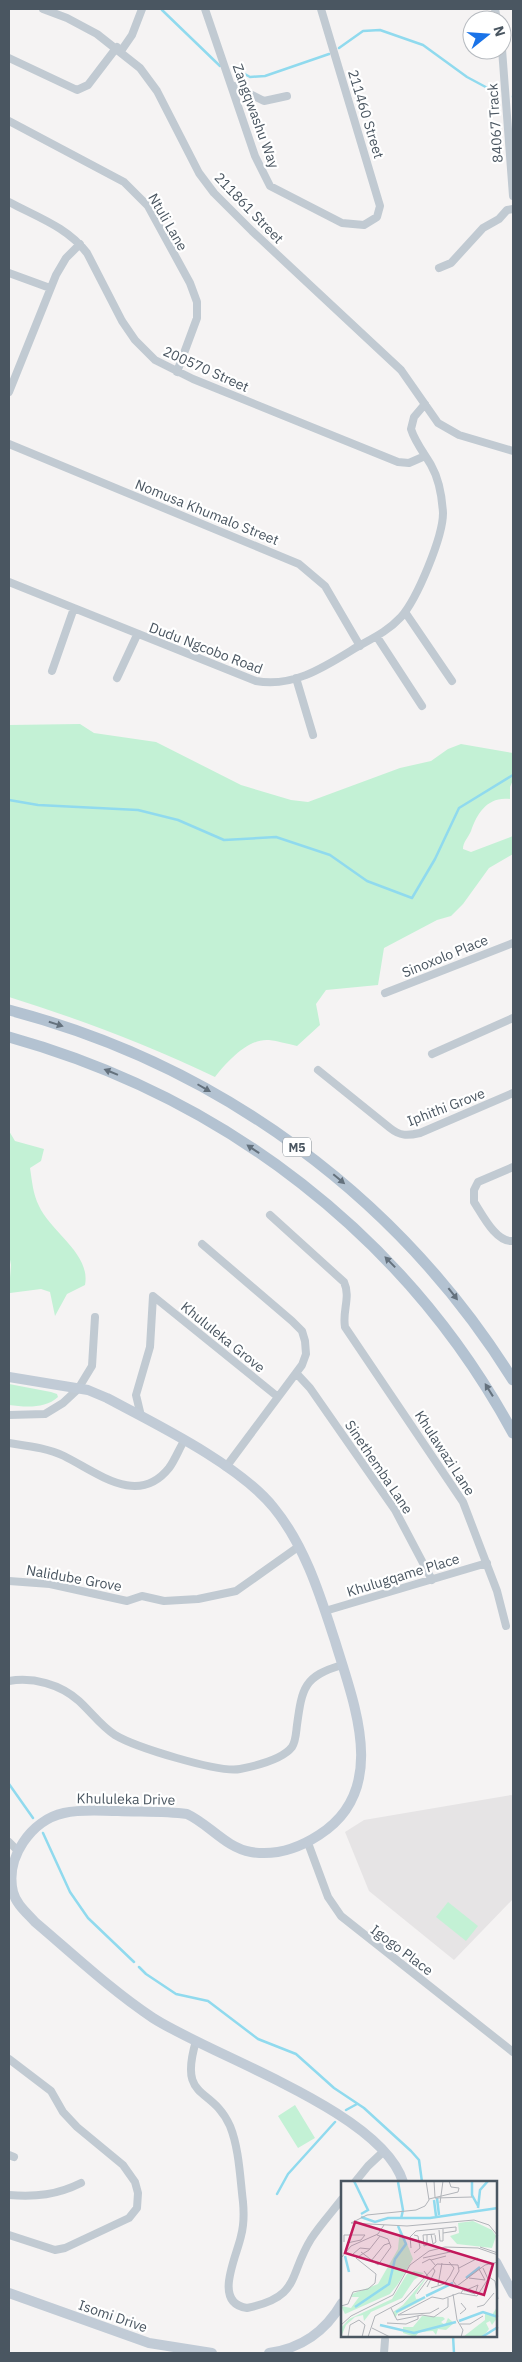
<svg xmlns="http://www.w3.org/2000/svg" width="522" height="2362" font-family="'IBM Plex Sans',sans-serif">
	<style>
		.education { fill: #e6e4e5 }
		.green { fill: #c3f1d5 }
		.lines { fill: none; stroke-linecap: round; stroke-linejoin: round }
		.stream { stroke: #90daee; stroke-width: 2.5 }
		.street { stroke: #c1cad2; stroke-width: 8 }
		.secondary { stroke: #c1cbd6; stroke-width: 10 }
		.primary { stroke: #b3c2d1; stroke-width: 11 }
		.oneway { fill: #64717d }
		.labels { text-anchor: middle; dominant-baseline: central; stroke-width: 4.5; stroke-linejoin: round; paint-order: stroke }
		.shield { fill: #fff; stroke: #808990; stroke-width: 1 }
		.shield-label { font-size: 12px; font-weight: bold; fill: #4a5661 }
		.street-label { font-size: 14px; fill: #4a5661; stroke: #fff }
		.inset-river { fill: none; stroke: #90daee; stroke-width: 2.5 }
		.inset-road { fill: none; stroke: #b1b4b9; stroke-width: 1 }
		.view { fill: #c2185b; fill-opacity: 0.15; stroke: #c2185b; stroke-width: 2.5 }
		.inset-edge { fill: none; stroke: #4a5661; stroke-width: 2.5 }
	</style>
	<rect width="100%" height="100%" fill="#f5f3f3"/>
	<!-- education -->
	<path class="education" d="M511,1795L513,1796V1899L454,1960L369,1891L345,1832L364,1820Z"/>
	<!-- green -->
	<path class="green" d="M80,724L94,733L156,742L241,785L291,800L308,802L400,768L431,761L448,749L461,744L513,753V780L510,787V799C488,796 477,813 471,831C468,838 463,842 463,849L471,852L513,836V854L489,868L463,904L451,916L437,920L384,948L378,985L326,990L316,1004L320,1025L297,1046C288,1044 278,1041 269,1040C248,1038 226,1063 215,1077C149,1045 79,1019 9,997V725Z
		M9,1131L15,1141L44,1149L41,1161L30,1168C32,1181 33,1194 39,1206C51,1232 91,1254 85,1285L67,1294L55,1316L50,1292L41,1289L10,1293L9,1291L11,1265L9,1254Z
		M9,1384L51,1392L57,1394L58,1397C45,1409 25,1407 9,1405Z
		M448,1902L478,1926L466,1941L436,1917Z
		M295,2105L315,2138L298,2148L278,2116Z"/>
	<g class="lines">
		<!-- stream -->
		<path class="stream" d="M162,10L220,66
			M339,48L363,31L380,30L423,45L467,77L495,92
			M236,69L250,77L265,76L329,54
			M513,96V97
			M9,800L38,805L138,810L178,820L224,840L276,837L330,855L367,881L412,898L435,859L459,808L513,775
			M9,1784L33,1818
			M43,1833L70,1892L88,1918L134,1962
			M139,1967L146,1974L176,1994L208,2001L258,2039L296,2054L334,2088L364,2108L411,2151L419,2160L422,2182
			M346,2110L357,2104
			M277,2194L288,2174L335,2122
			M453,2336L454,2353"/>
		<!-- street -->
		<path class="street" d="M43,9L67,18L97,34L140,68L157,91L199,173L214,193L252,231L401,370L438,423L459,435L513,451
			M205,9L255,156L270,186L342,223L364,225L377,217L380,206L321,9
			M495,9L497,20
			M502,49L513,196
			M121,51L132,35L142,9
			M9,58L77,90L88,85L117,47
			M232,85L264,101L287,96
			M9,121L124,182L148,206L190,283L197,302V318L177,372
			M9,202C37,217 67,227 87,253L122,321L135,340L155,360L193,379L398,462L409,463L425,456
			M439,268L451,263L483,228L499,219L507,210L513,209
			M9,273L50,288
			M9,392L56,275L66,258L80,244
			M9,444L299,564L325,586L360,646
			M9,582L256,681C294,688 326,666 357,647C373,638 388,631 401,617C417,599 443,537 443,513C442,496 439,479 431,465C424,453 415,442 411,429L414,417L425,404
			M405,612L452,681
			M377,637L422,706
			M52,671L74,608
			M117,678L137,635
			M296,678L313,735
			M385,993L513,943
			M432,1054L513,1018
			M318,1070L390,1128C400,1136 407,1136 420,1133L513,1093
			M513,1167L478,1182L474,1190V1202C482,1214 496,1243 513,1241
			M270,1215L344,1282C351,1297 342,1311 345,1327L463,1502L497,1591L506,1626
			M202,1244L292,1321L302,1331L305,1341L306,1354L302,1365L226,1467
			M297,1374L310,1388L395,1510L432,1580
			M9,1415L45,1414L63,1403L78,1389L92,1366L95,1317
			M141,1416L136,1395L150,1347L153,1296L278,1397
			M9,1443C28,1446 47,1448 64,1456C98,1473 138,1507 169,1468C175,1460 179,1449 184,1441
			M9,1581L50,1584L127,1601L142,1596L164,1601L198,1599L236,1591L298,1547
			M325,1611L487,1563
			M9,1681C33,1677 60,1684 79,1701C91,1712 102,1727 115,1735C135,1747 218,1773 240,1769C255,1766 282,1760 292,1747C296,1741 296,1732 297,1725C302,1688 304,1676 342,1665
			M9,1842L18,1851
			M308,1843L328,1897L341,1916L513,2052
			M196,2041C178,2102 212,2085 230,2126C239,2148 240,2177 243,2202C244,2213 244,2225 241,2236C237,2256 212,2303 247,2308C301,2297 288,2276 311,2239C320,2225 332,2212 342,2199
			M9,2059L51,2091L63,2112L77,2127L123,2165L135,2182L138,2193L137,2208L129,2218L65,2248L55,2250L9,2235
			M9,2155L14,2157
			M355,2182L368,2166L384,2151
			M9,2195C36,2197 57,2195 81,2183
			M384,2353L385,2340"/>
		<!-- secondary -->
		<path class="secondary" d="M9,1377L88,1390L107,1398C156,1424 240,1465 274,1508C305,1546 320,1595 335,1641C354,1704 390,1790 319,1835C299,1848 275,1856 251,1852C226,1848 209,1824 187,1814C164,1811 141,1812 118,1811C100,1811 82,1809 64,1813C31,1820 5,1858 13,1892C16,1904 27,1913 35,1922C74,1955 111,1990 153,2018C214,2057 382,2112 403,2182
			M496,2262L513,2294
			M9,2293L149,2343L212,2353
			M269,2353C302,2348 325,2332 342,2303"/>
		<!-- primary -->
		<path class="primary" d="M9,1010C219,1065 398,1196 513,1380
			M9,1037C224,1097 406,1236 513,1433"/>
	</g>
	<!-- one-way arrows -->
	<defs><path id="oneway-solid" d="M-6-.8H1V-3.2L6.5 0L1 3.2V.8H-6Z" transform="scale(1.25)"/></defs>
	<g class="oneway">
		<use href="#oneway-solid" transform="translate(56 1024) rotate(17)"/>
		<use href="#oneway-solid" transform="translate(111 1072) rotate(-158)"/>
		<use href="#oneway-solid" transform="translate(204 1088) rotate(30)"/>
		<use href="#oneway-solid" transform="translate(253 1149) rotate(-146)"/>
		<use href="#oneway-solid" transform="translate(339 1179) rotate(40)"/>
		<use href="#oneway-solid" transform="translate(390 1262) rotate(-134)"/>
		<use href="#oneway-solid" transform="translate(453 1294) rotate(52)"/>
		<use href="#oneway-solid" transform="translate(489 1390) rotate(-122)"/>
	</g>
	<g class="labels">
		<!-- shield labels -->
		<rect class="shield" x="283" y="1137.5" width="28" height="19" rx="4"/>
		<g class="shield-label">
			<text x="297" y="1147">M5</text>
		</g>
		<!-- street labels -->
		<g class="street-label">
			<text transform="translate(366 114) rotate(73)">211460 Street</text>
			<text transform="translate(256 116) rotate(70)">Zangqwashu Way</text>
			<text transform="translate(495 123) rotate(-94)">84067 Track</text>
			<text transform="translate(249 208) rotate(46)">211861 Street</text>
			<text transform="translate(168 222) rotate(60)">Ntuli Lane</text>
			<text transform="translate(206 369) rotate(24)">200570 Street</text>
			<text transform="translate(207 512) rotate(22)">Nomusa Khumalo Street</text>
			<text transform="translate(206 648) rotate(21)">Dudu Ngcobo Road</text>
			<text transform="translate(445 956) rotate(-22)">Sinoxolo Place</text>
			<text transform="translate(446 1107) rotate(-21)">Iphithi Grove</text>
			<text transform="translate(223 1337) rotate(39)">Khululeka Grove</text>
			<text transform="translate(445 1453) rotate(57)">Khulawazi Lane</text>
			<text transform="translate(379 1467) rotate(56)">Sinethemba Lane</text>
			<text transform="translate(403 1575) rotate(-17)">Khulugqame Place</text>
			<text transform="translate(74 1578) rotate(10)">Nalidube Grove</text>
			<text transform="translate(126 1799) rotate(1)">Khululeka Drive</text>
			<text transform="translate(402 1950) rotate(37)">Igogo Place</text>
			<text transform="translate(113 2316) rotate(19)">Isomi Drive</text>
		</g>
	</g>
	<!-- overview -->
	<g transform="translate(341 2181)">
		<rect width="156" height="156" fill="#f5f3f3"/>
		<path d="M132,40L151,49L155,55L151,67L116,63L109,55L118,52L117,42ZM59,46V55L63,60V55L72,78L57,103L49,113L4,133L0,125L10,127L18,116H10L11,113L37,103L57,68ZM73,90L83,92L73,99L61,117L30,131L23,140L22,134L14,136L5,144L0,156V147L8,138L51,118L66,93ZM88,93L74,114L75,118L85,117L57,132L54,137L52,131L62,124ZM156,126V137L151,144L149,140L145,142L148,148L145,152L140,156H122L144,139V133L139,130L151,134ZM81,135L102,136L104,138L100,141L104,144L107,137L113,142L105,149L97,148L95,154L92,150L78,151L74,156L62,152V146H72Z" fill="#c3f1d5"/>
		<path class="inset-river" d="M13,0L27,29L20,33M131,0V14L137,25M57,1L62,29L60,38M96,17L98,34M93,19L95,35M137,27L139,9L147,0M20,36L34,41L47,37H89L157,27M4,75L8,91M125,97L139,86M85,115L112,102M14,126L48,103L54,78L65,63L57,45M55,131L84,116M118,140L142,131L157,136M39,144L73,152L115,141M141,156L157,146"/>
		<path class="inset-road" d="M85,0L88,19L84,25L75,29L26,34L10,42L66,45L133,39L148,44L157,55M93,0L94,16M94,17L131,16M88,18L117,11L118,7L110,6L108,0M99,22L102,0M98,49L99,60H102V48M102,52L115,50V46M90,53L92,63L95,61L94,54M73,54L77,55L79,67L73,72M86,54V64L83,65L82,54L94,53M3,61V54H24M6,62L20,59L24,54M139,66L157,72M70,67L69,56L75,50L115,46M20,71L37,84L50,66L47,58L36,54M12,73L19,67L29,68M0,77L10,65L37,53L43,44M82,77L109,71M90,79L105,75M30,80L43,64L49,62M81,82L89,78L95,85M118,87L137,77M148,96L154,100L157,118M128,97L144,99L138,88M97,104L101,82M86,106L94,90L92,87M90,107L103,103L109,95L113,87L108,81M120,112L122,109L134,113L137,104L123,110M76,113L88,97L83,90M112,113L116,139L122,149L120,156M0,125L7,123L12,111L27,108L34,102L35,93L15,77L28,69L39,55M136,126L143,124L153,112M50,127L56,139L81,134L93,136L107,126V117M119,133L125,128L120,122M57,134L91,116L102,118L118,112L136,115L147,98L142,87M57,134L89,132L98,127M46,142L65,143L77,138V135M119,143H129L142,135M0,144L10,135L52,114L69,84L88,70L104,66L137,67L157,74M31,147L49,156M7,156L9,144L18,139L24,144L21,156M27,156L34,135L62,120L96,83L117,84L118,90L112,100L116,105L144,84L157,81"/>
		<path class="view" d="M14,41L152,83L143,114L4,72Z"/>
		<rect width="156" height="156" class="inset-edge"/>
	</g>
	<!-- border -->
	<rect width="522" height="2362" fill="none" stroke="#4a5661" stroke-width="20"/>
	<!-- north arrow -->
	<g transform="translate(487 35) rotate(73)"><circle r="24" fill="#ffffff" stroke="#b7bbc0"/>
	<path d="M0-4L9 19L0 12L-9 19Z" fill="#1a73e8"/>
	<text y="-8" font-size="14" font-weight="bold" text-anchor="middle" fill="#4a5661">N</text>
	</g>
</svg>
